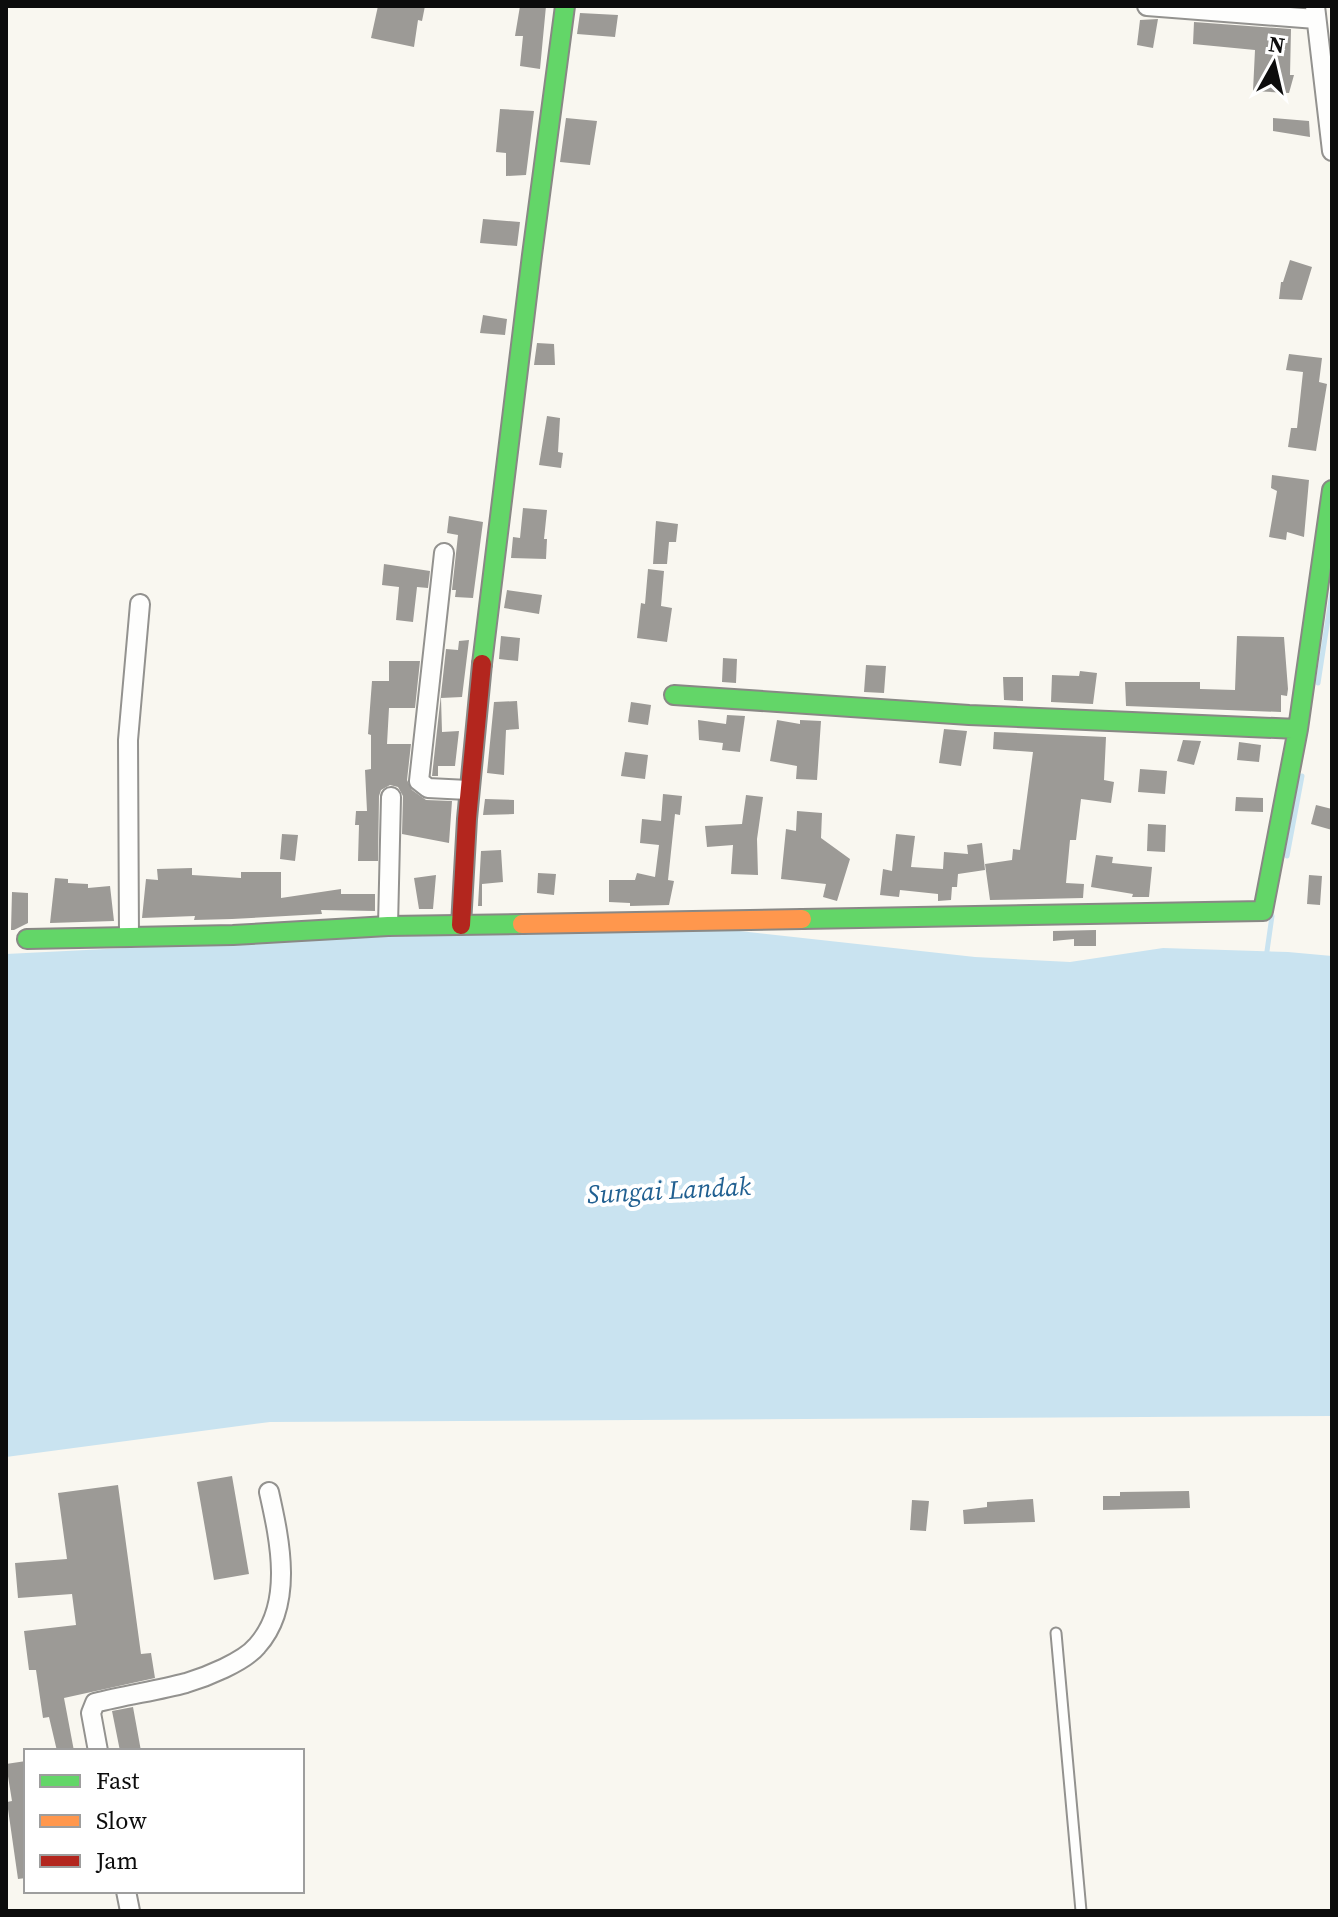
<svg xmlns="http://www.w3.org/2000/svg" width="1338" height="1917" font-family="'Source Serif 4',serif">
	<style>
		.water { fill: #c9e3f0 }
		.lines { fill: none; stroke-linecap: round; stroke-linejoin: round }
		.stream { stroke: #c9e3f0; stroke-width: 5 }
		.building { fill: #9c9a96 }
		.lane-casing { stroke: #93928f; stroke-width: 13 }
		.street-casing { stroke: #93928f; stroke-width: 22 }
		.fast-casing { stroke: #898885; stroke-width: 22 }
		.slow-casing { stroke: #898885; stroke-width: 22 }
		.jam-casing { stroke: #898885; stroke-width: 22 }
		.lane { stroke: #fefefd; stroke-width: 9 }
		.street { stroke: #fefefd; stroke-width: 18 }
		.fast { stroke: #63d668; stroke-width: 18 }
		.slow { stroke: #ff974d; stroke-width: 18 }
		.jam { stroke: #b3261e; stroke-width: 18 }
		.labels { text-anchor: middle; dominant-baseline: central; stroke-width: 8; stroke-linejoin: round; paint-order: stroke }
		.water-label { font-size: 26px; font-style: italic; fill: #216091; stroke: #fff }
	</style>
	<rect width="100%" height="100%" fill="#f9f7f0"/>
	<!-- water -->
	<path class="water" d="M704,927L975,957L1070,962L1163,948L1288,952L1332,956V1416L270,1422L6,1457V954L287,940Z"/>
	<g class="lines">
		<!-- stream -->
		<path class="stream" d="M1318,683L1332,593
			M1287,856L1302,776
			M1266,958L1272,916"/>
	</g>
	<!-- building -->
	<path class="building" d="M378,6H425L422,21L418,20L414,47L371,38Z
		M520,6H546L540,69L520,66L523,36H515Z
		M580,13L618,15L615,37L577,34Z
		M1158,19L1153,48L1137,45L1140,20Z
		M1194,22L1291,29L1290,75H1294L1289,93L1253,91L1255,50L1193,44Z
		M500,109L534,111L526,175L506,176V153L496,152Z
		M566,118L597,121L590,165L560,162Z
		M1273,118L1309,121L1310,137L1273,131Z
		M483,219L520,222L517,246L480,243Z
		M1290,260L1312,267L1302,300L1279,299L1281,282H1283Z
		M483,315L507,319L505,335L480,333Z
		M537,343L554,344L555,365H534Z
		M1289,354L1322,358L1319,382L1327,384L1316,451L1288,447L1291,428H1297L1303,372L1286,370Z
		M547,416L560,418L558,452L563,453L561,468L539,465Z
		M1272,475L1309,480L1304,537L1287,532L1286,540L1269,537L1277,491L1271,488Z
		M523,508L547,510L544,539H547L546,559L511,558L513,537L520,538Z
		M449,516L483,522L473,598L455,597L456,590H452L458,535L447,533Z
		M656,521L678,524L676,542H669L667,564H653Z
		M384,564L430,571L428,588L417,587L413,622L396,620L399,587L382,585Z
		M648,569L664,571L661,606L672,608L667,642L637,638L641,603L645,604Z
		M507,590L542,595L539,614L504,608Z
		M501,636L520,638L518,661L499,659Z
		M1237,636L1284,637L1288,689L1287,696L1281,695V712L1126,706L1125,682H1200V689L1235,690Z
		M469,640L462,697L441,698L442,732L459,731L455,766H438V776H432L446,649L458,650L459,641Z
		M723,658L737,659L736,683L722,682Z
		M389,661H420L415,708H389L387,744H411L407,780L412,790L426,800L452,801L449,843L402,834L403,796L398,787L390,785L381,790L379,796L378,861H358L359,825H355L356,811H367L365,770L371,769V735L368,734L372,681H389Z
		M866,665L886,666L884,693L864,692Z
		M1080,671L1097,673L1093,704L1051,702L1052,675L1079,676Z
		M1003,677H1023V701L1004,700Z
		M517,701L519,729L506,730L504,775L487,773L494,702Z
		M631,702L651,705L648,725L628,722Z
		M727,715L745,716L740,752L722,750L723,743L699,740L698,720L726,724Z
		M777,720L800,724V720L821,721L817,780L796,779L797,766L770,761Z
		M944,729L967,731L961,766L939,763Z
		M994,732L1106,737L1104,780L1114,782L1111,803L1081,799L1076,840H1070L1066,883L1084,884L1083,898L990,900L985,864L1012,860L1013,849L1020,850L1033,752L993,749Z
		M1183,740L1201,741L1194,765L1177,761Z
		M1239,742L1261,745L1259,762L1237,760Z
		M625,752L648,755L645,779L621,776Z
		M1140,769L1167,771L1165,794L1138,792Z
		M663,794L682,796L680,815L675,814L668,880L674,881L669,905L630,906V903L609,902V880H635L637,873L655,877L659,845L640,843L642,819L661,821Z
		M746,795L763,797L757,839L758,875L731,874L733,845L707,847L705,826L742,824Z
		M1236,797L1263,798V812L1235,811Z
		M485,799L514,800V814L483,815Z
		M1316,805L1332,809V830L1311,824Z
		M797,811L822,813L821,838L850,859L837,901L823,897L826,884L781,879L786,829L796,831Z
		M1148,824L1166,825L1165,852L1147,851Z
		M282,834L298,835L295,861L280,859Z
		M896,834L915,836L911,867L943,869L944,852L968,854L967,845L982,843L985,870L958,874L957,887H952L951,900L938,901V894L900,890L899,897L880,895L883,869L892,871Z
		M501,850L503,882L482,884V906H478L481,851Z
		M1096,855L1113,857L1112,863L1152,867L1149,897H1132L1133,894L1091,887Z
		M192,868V875L241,878V872H281V898L341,889V894H375V911L321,910L322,914L232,919L194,920L195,916L142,918L146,879L158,880L157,869Z
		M538,873L556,874L554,895L537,893Z
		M436,875L433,909H419L414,878Z
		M1309,875L1322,876L1320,905L1307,904Z
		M55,878L68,879V883L88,884V888L110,886L114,921L50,923Z
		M12,892L28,893V923L14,930H11Z
		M1096,930V946H1074V939L1053,941V931Z
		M232,1476L249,1574L214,1580L197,1482Z
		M118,1485L141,1654L151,1653L155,1678L64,1698L74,1751H57L49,1717L43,1718L36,1670H29L24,1631L76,1625L72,1594L18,1598L15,1563L67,1559L58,1493Z
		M1189,1491L1190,1508L1103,1510V1496H1120V1492Z
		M1033,1499L1035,1522L964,1524L963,1510L987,1507V1502Z
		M912,1500L929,1501L926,1531L910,1530Z
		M133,1707L141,1751H120L112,1711Z
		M26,1761V1878L18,1879L7,1802L12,1801L6,1764Z"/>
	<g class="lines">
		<!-- lane casing -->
		<g class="lane-casing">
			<path id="lane" d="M1056,1633L1081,1911"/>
		</g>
		<!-- street casing -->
		<g class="street-casing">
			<path id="street" d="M1147,6L1316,19
				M1315,6L1332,151
				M444,553L419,781L428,788L468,790
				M388,926L391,797
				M129,937L128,740L140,604
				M98,1751L91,1713L95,1703C125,1695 156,1691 186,1683C206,1677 244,1662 257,1646C294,1605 280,1541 269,1492
				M126,1891L130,1911"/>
		</g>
		<!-- fast casing -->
		<g class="fast-casing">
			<path id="fast" d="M482,664L532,255L565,6
				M674,695L969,715L1298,729
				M802,919L1263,911L1298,729L1332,490
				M27,939L233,935L388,926L522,924"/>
		</g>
		<!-- slow casing -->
		<g class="slow-casing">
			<path id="slow" d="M522,924L802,919"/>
		</g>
		<!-- jam casing -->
		<g class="jam-casing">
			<path id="jam" d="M461,925L467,819L482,664"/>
		</g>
		<!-- lane -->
		<use href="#lane" class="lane"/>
		<!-- street -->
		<use href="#street" class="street"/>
		<!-- fast -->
		<use href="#fast" class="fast"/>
		<!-- slow -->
		<use href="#slow" class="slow"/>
		<!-- jam -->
		<use href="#jam" class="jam"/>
	</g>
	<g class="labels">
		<!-- water labels -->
		<g class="water-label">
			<text transform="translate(669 1190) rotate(-3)">Sungai Landak</text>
		</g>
	</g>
	<!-- border -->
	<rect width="1338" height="1917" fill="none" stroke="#0c0c0c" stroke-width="16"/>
	<!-- legend -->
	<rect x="24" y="1749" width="280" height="144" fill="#ffffff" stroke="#9e9e9e" stroke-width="2"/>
	<rect x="40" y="1775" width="40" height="12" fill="#63d668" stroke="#9e9e9e" stroke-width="2"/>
	<text x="96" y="1789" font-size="24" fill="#0c0c0c">Fast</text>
	<rect x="40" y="1815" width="40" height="12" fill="#ff974d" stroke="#9e9e9e" stroke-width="2"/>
	<text x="96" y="1829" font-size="24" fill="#0c0c0c">Slow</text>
	<rect x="40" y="1855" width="40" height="12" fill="#b3261e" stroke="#9e9e9e" stroke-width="2"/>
	<text x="96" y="1869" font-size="24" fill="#0c0c0c">Jam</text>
	<!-- north arrow -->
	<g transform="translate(1274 64) rotate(8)" stroke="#ffffff" stroke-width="6" paint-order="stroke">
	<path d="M0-6L14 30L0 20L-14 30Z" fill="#0c0c0c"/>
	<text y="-12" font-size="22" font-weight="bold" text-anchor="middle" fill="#0c0c0c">N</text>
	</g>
</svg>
